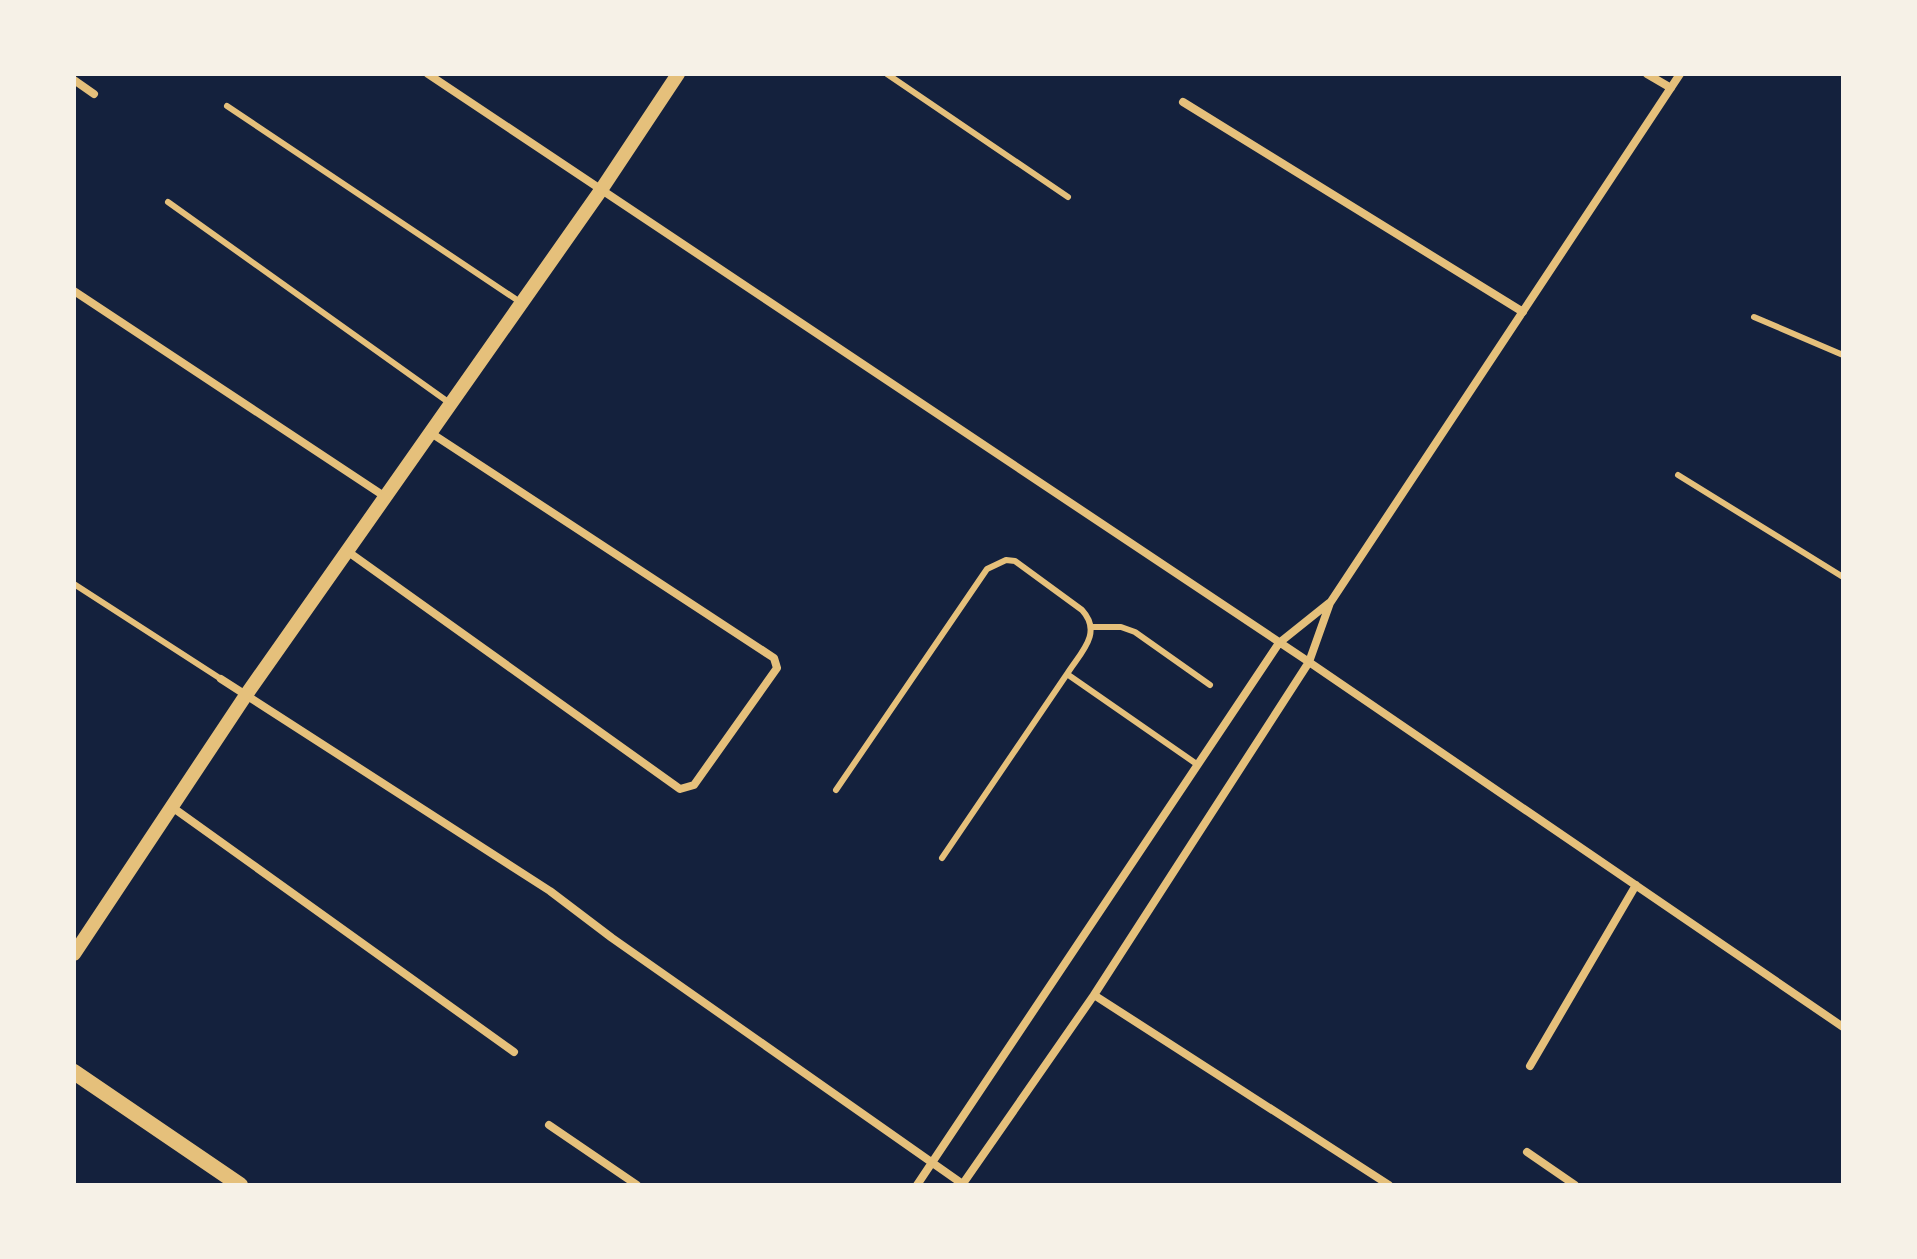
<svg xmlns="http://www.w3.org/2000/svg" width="1917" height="1259" font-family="'DejaVu Sans',sans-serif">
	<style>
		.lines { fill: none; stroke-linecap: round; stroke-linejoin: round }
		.service { stroke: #e5c07b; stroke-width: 6 }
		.minor { stroke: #e5c07b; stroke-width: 8 }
		.tertiary { stroke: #e5c07b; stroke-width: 14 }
		.secondary { stroke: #e5c07b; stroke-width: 16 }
	</style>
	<rect width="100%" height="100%" fill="#14213d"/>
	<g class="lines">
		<!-- service -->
		<path class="service" d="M887,74L1068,197
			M227,106L520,302
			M168,202L451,404
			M1754,317L1843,355
			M1678,475L1843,577
			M74,584L221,679
			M1092,627H1121L1135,632L1210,685
			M836,790L987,569L1006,560L1015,561L1082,610C1103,633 1081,652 1067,674L1198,765
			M942,858L1067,674"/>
		<!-- minor -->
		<path class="minor" d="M428,74L1309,662L1843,1027
			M1647,74L1671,88
			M74,80L94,94
			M1183,102L1523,312
			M74,291L384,496
			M347,551L680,789L694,785L777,668L774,658L431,433
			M221,679L550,891L612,938L964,1185
			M172,807L514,1052
			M1094,995L1389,1185
			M1530,1066L1636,885
			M549,1125L637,1185
			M1527,1152L1575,1185
			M917,1185L1279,643L1329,603
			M962,1185L1094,995L1309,662L1330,603L1680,74"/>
		<!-- tertiary -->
		<path class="tertiary" d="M74,954L246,695L601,190L678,74"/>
		<!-- secondary -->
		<path class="secondary" d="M74,1072L240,1185"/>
	</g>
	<!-- border -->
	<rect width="1917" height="1259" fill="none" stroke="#f6f1e7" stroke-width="152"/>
</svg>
